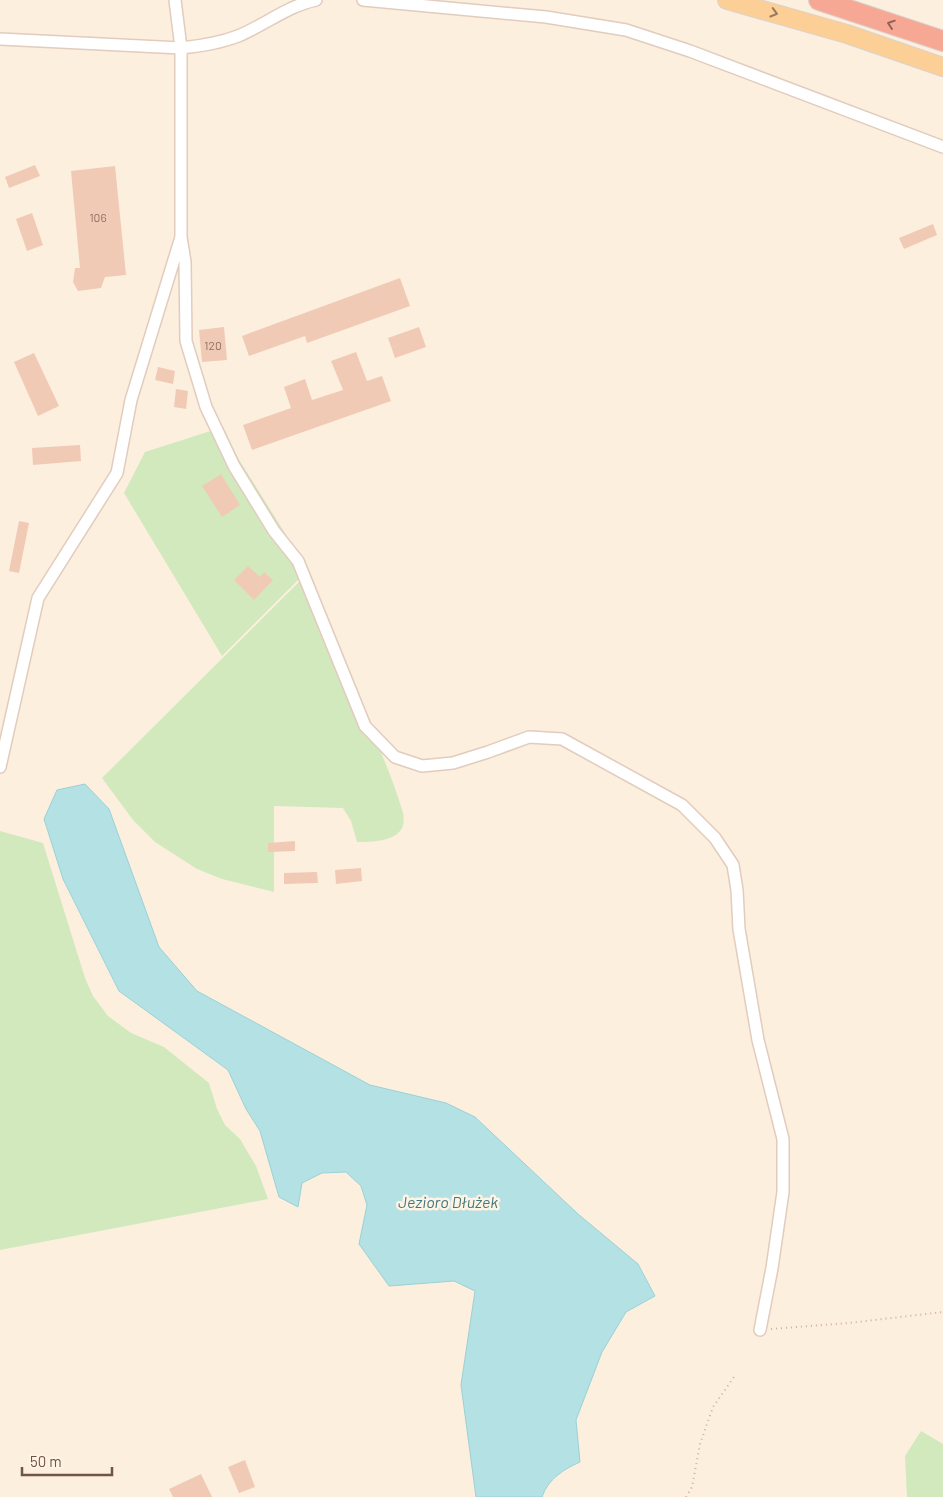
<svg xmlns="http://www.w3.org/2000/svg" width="943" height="1497" font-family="Barlow,sans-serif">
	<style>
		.green { fill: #d2e9be }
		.water { fill: #b4e1e4; stroke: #9ad1d6 }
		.building { fill: #f1cab6 }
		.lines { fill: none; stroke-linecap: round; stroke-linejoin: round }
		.street-casing { stroke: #e1ccbe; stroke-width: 14 }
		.primary-casing { stroke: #dad2cf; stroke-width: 20 }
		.highway-casing { stroke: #dad2cf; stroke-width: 22 }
		.path { stroke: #d5ad9a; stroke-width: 2; stroke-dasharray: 1 4; stroke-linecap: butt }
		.street { stroke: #fff; stroke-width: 11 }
		.primary { stroke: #fbcf96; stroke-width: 18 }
		.highway { stroke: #f7a895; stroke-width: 20 }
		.oneway { stroke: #9a785f }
		.oneway2 { stroke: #8c6457 }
		.labels { text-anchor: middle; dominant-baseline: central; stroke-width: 5; stroke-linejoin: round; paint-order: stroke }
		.number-label { font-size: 12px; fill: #917163 }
		.water-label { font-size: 16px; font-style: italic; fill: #3f787f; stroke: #fff3e4 }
	</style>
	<rect width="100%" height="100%" fill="#fcefde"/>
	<!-- green -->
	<path class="green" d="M223,427L238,458L308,570L222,656L124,493L145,452Z
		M309,572C327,615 343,659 360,703C375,739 392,775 403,813C404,816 404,824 402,828C395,842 370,842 357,842L351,821L343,808L274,806V892L222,879L197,869L155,842L133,820L102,778Z
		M0,831L43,843L85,978L93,996L108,1016L131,1033L164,1047L209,1083L217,1109L225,1125L240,1139L256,1166L268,1199L0,1250Z
		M921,1431L943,1444V1497H907L905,1456Z"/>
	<!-- water -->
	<path class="water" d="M85,784L109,809L159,947L197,991L370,1085L446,1103L475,1117L578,1214L638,1264L655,1296L626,1312L602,1352L576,1420L580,1462C564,1469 548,1479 542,1497H476L461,1385L475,1291L454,1281L389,1286L359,1244L367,1205L361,1186L346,1172L322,1173L302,1183L298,1207L279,1197L260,1131L246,1109L228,1070L119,991L63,879L44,819L57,790Z"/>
	<!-- building -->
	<path class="building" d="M35,165L40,176L9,188L5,177Z
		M115,166L126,275L105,277L101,288L78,291L73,282L75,268H80L71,171Z
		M32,213L43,245L27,251L16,219Z
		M933,224L937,235L904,249L899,238Z
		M400,278L410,306L307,343L305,336L249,356L242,336Z
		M224,327L227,360L202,362L199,330Z
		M419,327L426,347L395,358L388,338Z
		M356,352L367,381L382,376L391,401L252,450L243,425L291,408L284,387L305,379L312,400L343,390L331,361Z
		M34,353L59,406L38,416L14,362Z
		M158,367L175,371L173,384L155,380Z
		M176,389L188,391L186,409L174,407Z
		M80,445L81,461L33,465L32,448Z
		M221,474L240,505L222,517L202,486Z
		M19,521L29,523L19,573L9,571Z
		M248,566L260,577L264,572L273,580L254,600L234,580Z
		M295,841V851L268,852V843Z
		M361,868L362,881L336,884L335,870Z
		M317,872L318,883L284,884V873Z
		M245,1460L255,1487L239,1493L228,1467Z
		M201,1474L212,1497H173L169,1489Z"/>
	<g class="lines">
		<!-- street casing -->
		<g class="street-casing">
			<path id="street" d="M363,0L546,17L626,30L690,51L943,147
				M0,39L181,48C201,46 220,43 238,36C265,25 287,6 316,0
				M181,237L185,262L186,341L206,407L234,466L274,531L298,561L365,726L395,757L422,766L453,763L488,752L529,737L562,739L682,805L715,838L733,865L737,890L739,929L758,1040L783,1139V1192L772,1268L760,1330
				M0,767L38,598L117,473L131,400L181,237V48L175,0"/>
		</g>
		<!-- primary casing -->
		<g class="primary-casing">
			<path id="primary" d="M727,0L847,34L943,67"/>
		</g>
		<!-- highway casing -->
		<g class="highway-casing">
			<path id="highway" d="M819,0L943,41"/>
		</g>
		<!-- path -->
		<path class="path" d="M771,1329L849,1323L943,1312
			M686,1497L692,1487L700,1444L713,1407L734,1377"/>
		<!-- street -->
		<use href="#street" class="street"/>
		<!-- primary -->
		<use href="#primary" class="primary"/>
		<!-- highway -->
		<use href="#highway" class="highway"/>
	</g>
	<!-- one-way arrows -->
	<defs><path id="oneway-chevron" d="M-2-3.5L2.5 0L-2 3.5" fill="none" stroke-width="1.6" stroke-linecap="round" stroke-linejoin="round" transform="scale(1.25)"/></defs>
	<use class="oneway" href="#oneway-chevron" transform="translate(774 13) rotate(16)"/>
	<use class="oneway2" href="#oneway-chevron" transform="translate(891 24) rotate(-161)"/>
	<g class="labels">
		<!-- number labels -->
		<g class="number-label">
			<text x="98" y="217">106</text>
			<text x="213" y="345">120</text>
		</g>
		<!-- water labels -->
		<g class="water-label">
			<text x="448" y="1201">Jezioro Dłużek</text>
		</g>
	</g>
	<!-- scale -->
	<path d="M22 1467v8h90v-8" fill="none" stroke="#715347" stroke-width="2.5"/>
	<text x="30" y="1467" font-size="15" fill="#715347" stroke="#fff3e4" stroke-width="4" paint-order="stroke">50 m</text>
</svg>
